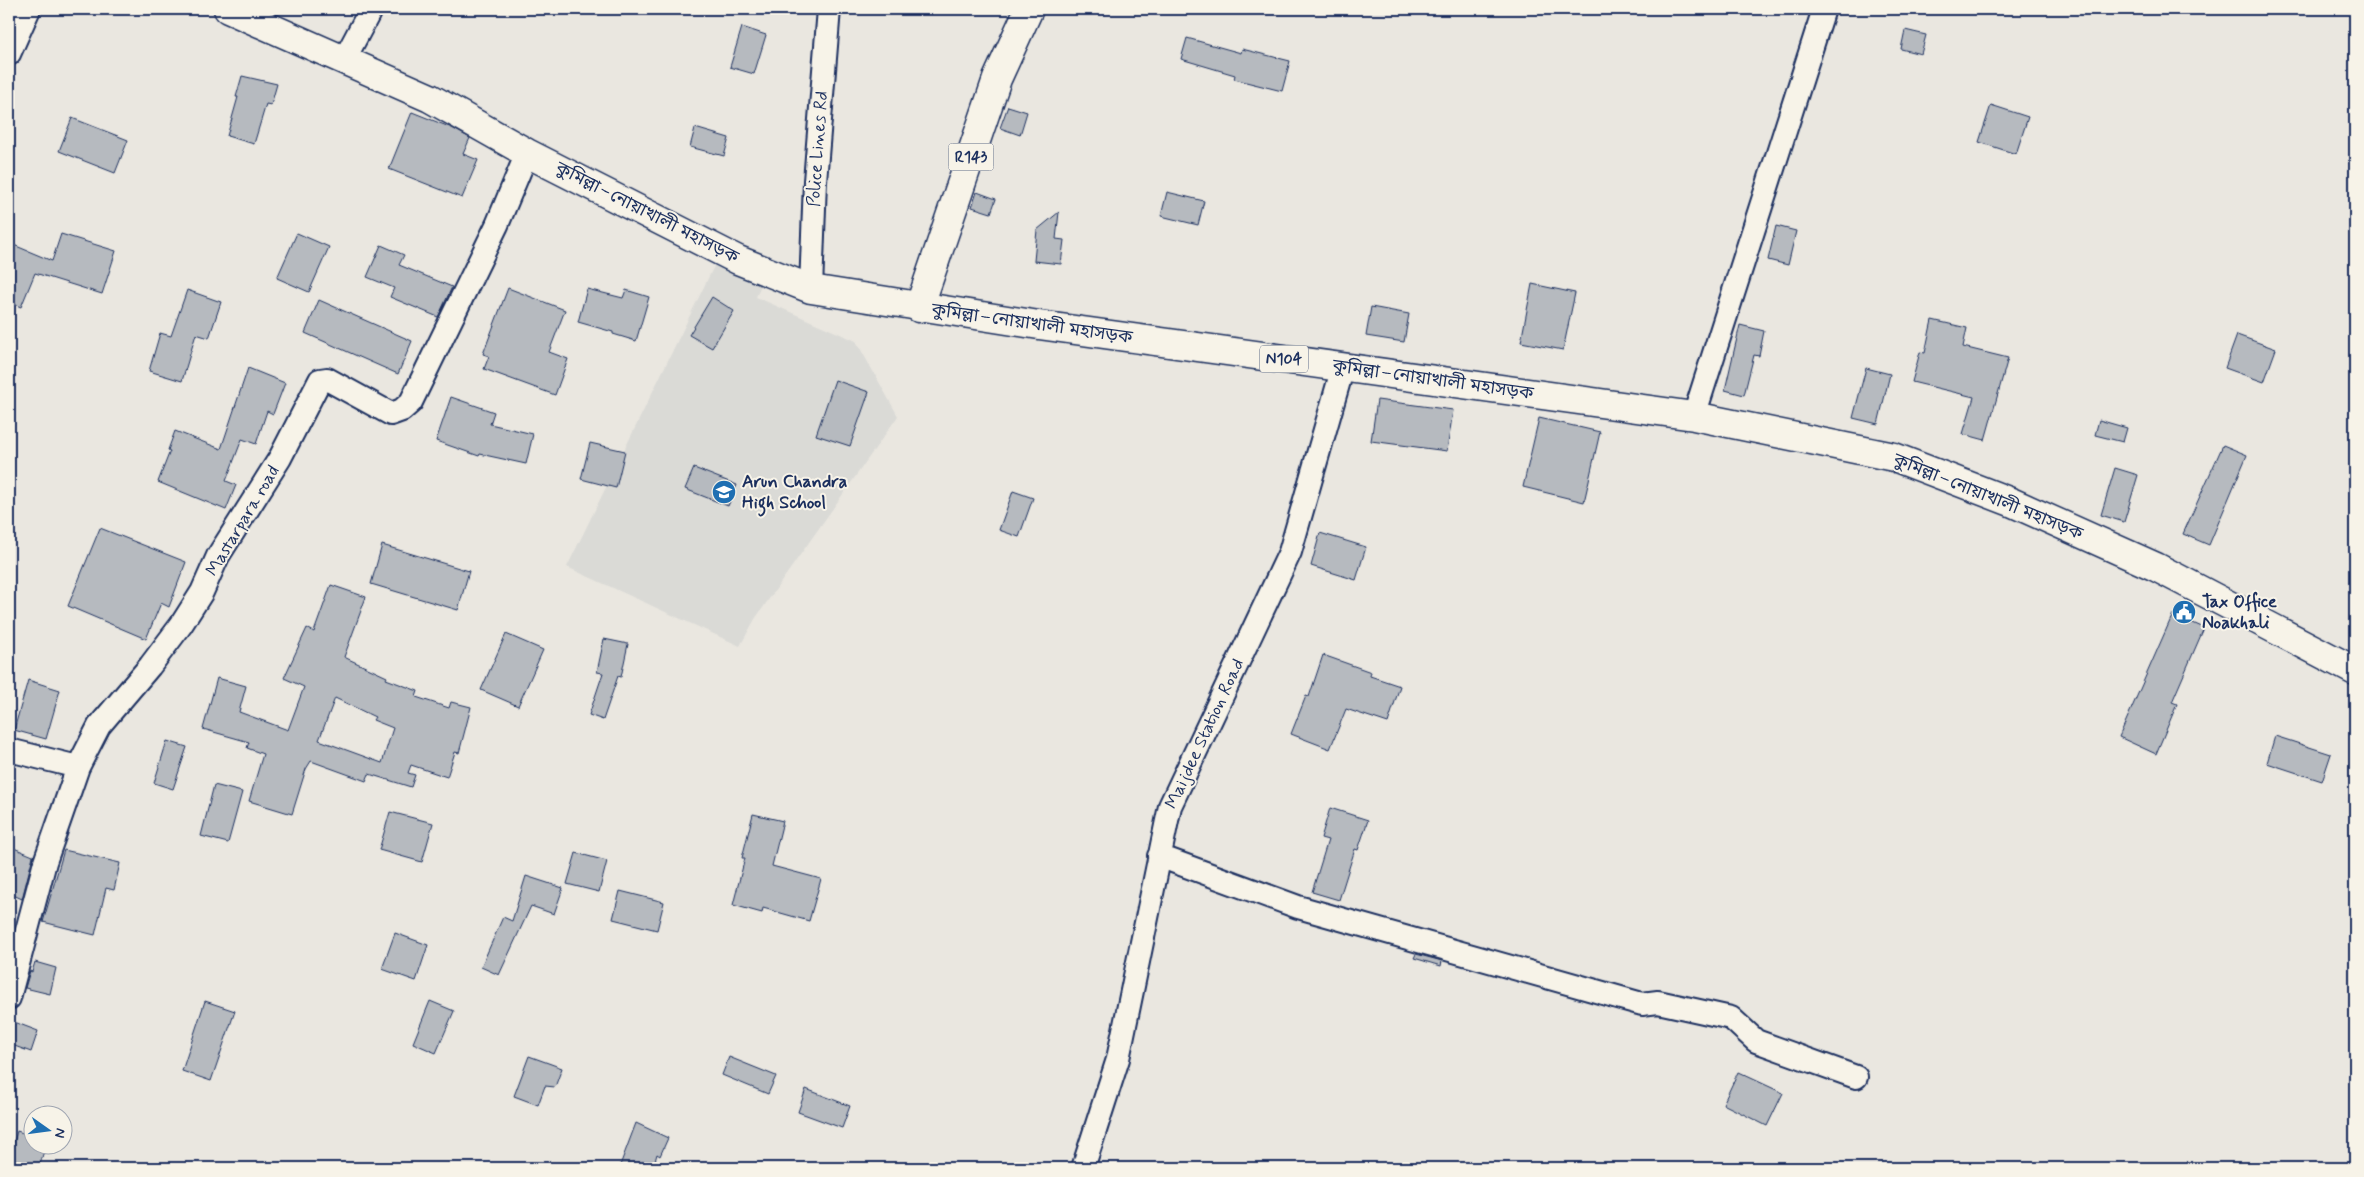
<svg xmlns="http://www.w3.org/2000/svg" width="2364" height="1177" font-family="Mynerve,'Noto Sans Bengali',sans-serif">
	<style>
		.built { fill: #dadad6 }
		.building { fill: #b6babf; stroke: #1b2f5e; fill-rule: evenodd }
		.lines { fill: none; stroke-linecap: round; stroke-linejoin: round }
		.minor-casing { stroke: #1b2f5e; stroke-width: 26 }
		.major-casing { stroke: #1b2f5e; stroke-width: 31 }
		.highway-casing { stroke: #1b2f5e; stroke-width: 31 }
		.minor { stroke: #f7f3e8; stroke-width: 22 }
		.major { stroke: #f7f3e8; stroke-width: 28 }
		.highway { stroke: #f7f3e8; stroke-width: 28 }
		.labels { text-anchor: middle; dominant-baseline: central; stroke-width: 4; stroke-linejoin: round; paint-order: stroke }
		.shield { fill: #f7f3e8; stroke: #5d6a87; stroke-width: 1 }
		.shield-label { font-size: 16px; font-weight: bold; fill: #1b2f5e }
		.street-label { font-size: 18px; fill: #1b2f5e; stroke: #f7f3e8 }
		.poi-label { font-size: 18px; font-weight: bold; fill: #1b2f5e; stroke: #f7f3e8; text-anchor: start }
	</style>
	<rect width="100%" height="100%" fill="#eae7e0"/>
	<filter id="ink" filterUnits="userSpaceOnUse"><feTurbulence type="fractalNoise" baseFrequency=".02" numOctaves="2"/><feDisplacementMap in="SourceGraphic" scale="10" xChannelSelector="R" yChannelSelector="G"/><feConvolveMatrix kernelMatrix="1 2 1 2 8 2 1 2 1" color-interpolation-filters="sRGB"/></filter>
	<g filter="url(#ink)">
		<!-- built -->
		<path class="built" d="M719,256L765,275L756,297L856,341L898,416L755,619L740,646L567,567Z"/>
		<!-- building -->
		<path class="building" d="M742,27L766,35L754,74L730,67Z
			M1905,30L1926,35L1921,54L1901,49Z
			M1187,38L1241,53L1242,49L1290,61L1282,91L1234,79L1235,75L1181,59Z
			M242,76L277,84L271,105L266,104L254,144L227,136L238,97H236Z
			M1991,105L2028,117L2016,154L1979,142Z
			M1008,106L1027,112L1020,135L1000,128Z
			M412,112L452,128L470,138L463,154L478,160L462,198L389,169Z
			M72,118L128,140L115,173L59,151Z
			M695,128L729,138L724,156L690,147Z
			M977,192L996,199L991,213L972,207Z
			M1167,192L1204,201L1198,225L1161,216Z
			M1059,212L1056,239L1064,240L1061,264L1034,261L1037,230Z
			M1776,226L1796,231L1788,265L1768,260Z
			M297,233L329,247L309,292L277,278Z
			M61,234L116,251L102,294L35,273L21,307L9,302V243L52,261Z
			M381,245L404,255L399,265L452,287L438,317L390,297L394,288L367,277Z
			M1532,284L1575,293L1563,350L1521,342Z
			M508,288L565,310L549,352L568,359L555,395L484,369L489,356L483,354Z
			M587,289L623,298L626,290L649,297L636,341L613,334V332L578,322Z
			M187,290L221,302L209,338L196,334L182,381L149,371L160,333L171,336Z
			M712,297L734,311L712,348L689,335Z
			M319,300L412,341L398,374L305,333Z
			M1371,307L1409,314L1404,342L1366,336Z
			M1932,320L1967,328L1963,347L2008,358L1985,440L1963,434L1974,397L1912,382L1920,352L1925,353Z
			M1740,325L1764,331L1759,356L1754,355L1744,395L1725,390Z
			M2237,335L2276,349L2264,382L2225,368Z
			M248,368L285,383L273,414L267,411L256,444L242,439L226,481L236,485L226,510L158,482L170,451L168,450L175,431L221,449Z
			M1866,368L1890,374L1878,424L1853,418Z
			M835,380L869,392L850,446L816,435Z
			M451,397L494,412L490,424L533,434L526,464L480,454L479,456L436,441Z
			M1377,400L1453,410L1447,451L1371,441Z
			M1539,418L1600,432L1584,502L1523,487Z
			M2099,420L2127,428L2123,442L2095,435Z
			M590,443L625,451L616,488L581,479Z
			M2223,445L2247,455L2209,545L2183,534Z
			M694,468L737,485L728,506L685,489Z
			M2115,468L2138,475L2124,522L2101,515Z
			M1013,491L1033,498L1019,537L999,530Z
			M100,528L186,562L169,607L161,603L146,639L68,606Z
			M1320,533L1366,547L1356,580L1311,566Z
			M382,545L469,571L458,610L371,584Z
			M331,585L366,597L344,657L387,677L386,679L418,691L416,697L449,708L451,702L471,707L459,753L455,752L447,777L411,765L408,773L415,775L411,787L369,774L366,781L311,761L306,769L292,814L249,801L263,754L247,748L249,742L203,729L217,678L246,686L239,712L288,730L304,687L284,678L307,628L314,632ZM335,698L375,717L373,720L393,728L382,763L319,740Z
			M2173,614L2204,628L2172,702L2177,704L2156,754L2119,737Z
			M506,634L543,650L518,706L481,690Z
			M604,639L628,644L621,677L618,676L603,720L589,715L603,673L597,672Z
			M1323,655L1371,672L1370,676L1400,686L1388,723L1346,709L1330,749L1291,734L1306,696L1309,697Z
			M28,680L60,690L46,739L14,730Z
			M2275,736L2331,754L2322,781L2267,763Z
			M167,741L187,747L173,789L154,783Z
			M214,785L242,792L228,843L201,836Z
			M1330,808L1368,820L1358,850L1355,849L1339,900L1312,892L1328,840L1321,838Z
			M390,812L433,823L422,862L379,850Z
			M753,814L783,821L772,866L821,879L809,921L763,908L762,913L733,905L745,858H742Z
			M9,846L33,856L22,899L9,893Z
			M64,850L120,863L114,890L106,888L95,935L43,922Z
			M576,853L607,861L599,892L567,884Z
			M526,876L563,888L554,914L531,906L499,975L481,967L503,917L512,921Z
			M620,891L664,902L657,930L613,919Z
			M395,933L428,945L416,981L382,969Z
			M1416,954L1442,961L1441,966L1414,958Z
			M35,962L56,968L50,994L25,988L30,971L32,972Z
			M205,1001L235,1011L211,1081L182,1071Z
			M430,1001L454,1011L436,1053L413,1043Z
			M9,1020L38,1031L31,1052L9,1044Z
			M529,1056L562,1068L555,1087L545,1086L538,1105L514,1096Z
			M729,1057L776,1076L768,1094L722,1075Z
			M1738,1072L1783,1093L1767,1126L1723,1104Z
			M806,1089L850,1106L842,1128L798,1112Z
			M636,1123L668,1138L660,1156L657,1154L653,1168H619Z
			M17,1131L32,1136V1144H46L39,1168H9V1160Z"/>
		<g class="lines">
			<!-- minor casing -->
			<g class="minor-casing">
				<path id="minor" d="M9,54L29,9
					M344,60L371,9
					M811,289L815,181L829,9
					M1694,416L1824,9
					M9,750L78,767
					M1159,856L1298,907L1642,1004L1658,1002L1731,1018L1756,1041L1856,1077
					M9,998L45,862L78,767L99,726L150,666L181,625L202,592L218,556L280,458L320,380L327,379L391,414L402,410L411,402L497,225L527,153
					M1083,1168L1118,1059L1170,806L1290,552L1343,367"/>
			</g>
			<!-- major casing -->
			<g class="major-casing">
				<path id="major" d="M919,308L997,79L1029,9"/>
			</g>
			<!-- highway casing -->
			<g class="highway-casing">
				<path id="highway" d="M228,9L430,98L527,153L738,260L811,289L1039,325L1694,416L1894,457L2011,502L2156,567L2355,671"/>
			</g>
			<!-- minor -->
			<use href="#minor" class="minor"/>
			<!-- major -->
			<use href="#major" class="major"/>
			<!-- highway -->
			<use href="#highway" class="highway"/>
		</g>
	</g>
	<!-- icons -->
	<defs>
		<g id="school-disc" transform="scale(1.25)"><circle r="9.5" fill="#1f6fb2" stroke="#f7f3e8"/><path d="M0-5L7-2L0 1L-7-2ZM-4 1L0 2.5L4 1V4Q0 6-4 4Z" fill="#fff"/></g>
		<g id="civic-disc" transform="scale(1.25)"><circle r="9.5" fill="#1f6fb2" stroke="#f7f3e8"/><path d="M-.6-6.5H3V-4.5H.6V-3L4-1V1h2V6H-6V1h2V-1L-.6-3ZM-1.2 2.5V6h2.4V2.5Z" fill="#fff"/></g>
	</defs>
	<g fill-rule="evenodd">
		<use href="#school-disc" x="724" y="492"/>
		<use href="#civic-disc" x="2184" y="612"/>
	</g>
	<g class="labels">
		<!-- shield labels -->
		<g class="shield">
			<rect x="948.5" y="143.5" width="45" height="27" rx="4"/>
			<rect x="1260" y="345.5" width="48" height="27" rx="4"/>
		</g>
		<g class="shield-label">
			<text x="971" y="157">R143</text>
			<text x="1284" y="359">N104</text>
		</g>
		<!-- street labels -->
		<g class="street-label">
			<text transform="translate(818 149) rotate(-86)">Police Lines Rd</text>
			<text transform="translate(647 213) rotate(27)">কুমিল্লা–নোয়াখালী মহাসড়ক</text>
			<text transform="translate(1032 324) rotate(8)">কুমিল্লা–নোয়াখালী মহাসড়ক</text>
			<text transform="translate(1433 380) rotate(8)">কুমিল্লা–নোয়াখালী মহাসড়ক</text>
			<text transform="translate(1988 497) rotate(22)">কুমিল্লা–নোয়াখালী মহাসড়ক</text>
			<text transform="translate(243 521) rotate(-59)">Mastarpara road</text>
			<text transform="translate(1205 734) rotate(-65)">Maijdee Station Road</text>
		</g>
		<!-- poi labels -->
		<g class="poi-label">
			<text x="742" y="482">Arun Chandra<tspan x="742" dy="21">High School</tspan></text>
			<text x="2202" y="602">Tax Office<tspan x="2202" dy="21">Noakhali</tspan></text>
		</g>
	</g>
	<!-- margin -->
	<rect width="2364" height="1177" fill="none" stroke="#f7f3e8" stroke-width="30"/>
	<rect x="15" y="15" width="2334" height="1147" fill="none" stroke="#1b2f5e" stroke-width="2" filter="url(#ink)"/>
	<!-- north arrow -->
	<g transform="translate(48 1130) rotate(104)"><circle r="24" fill="#f7f3e8" stroke="#9fa5b1"/>
	<path d="M0-4L9 19L0 12L-9 19Z" fill="#1f6fb2"/>
	<text y="-8" font-size="14" font-weight="bold" text-anchor="middle" fill="#1b2f5e">N</text>
	</g>
</svg>
